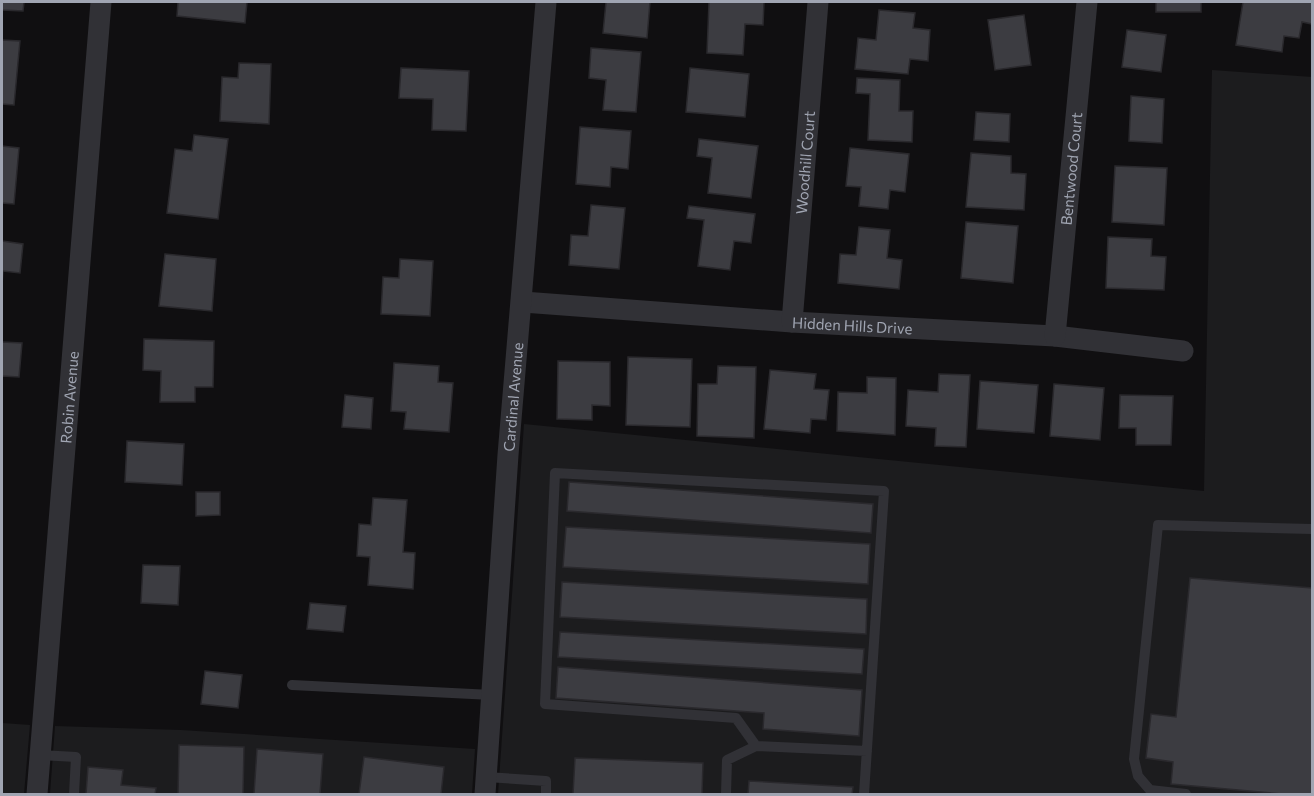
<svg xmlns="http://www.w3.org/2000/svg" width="1314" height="796" font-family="Commissioner,sans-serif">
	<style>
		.built { fill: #1c1c1e }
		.building { fill: #3c3c41; stroke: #2a292d; stroke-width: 1.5 }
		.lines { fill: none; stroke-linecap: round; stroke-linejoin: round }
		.lane { stroke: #313136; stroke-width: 10 }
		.street { stroke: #313136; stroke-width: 21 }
		.labels { text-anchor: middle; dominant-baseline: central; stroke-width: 4.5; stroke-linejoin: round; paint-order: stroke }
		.street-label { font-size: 15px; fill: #a0a5b2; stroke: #0b0b0c }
	</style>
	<rect width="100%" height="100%" fill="#100f11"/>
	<!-- built -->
	<path class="built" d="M1212,70L1312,77V794H498L524,424L1204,491Z
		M2,723L30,725L24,794H2Z
		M55,726L181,730L475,749L472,794H50Z"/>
	<!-- building -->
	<path class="building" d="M2,2H24L23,11L2,10Z
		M178,2H247L245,23L177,16Z
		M606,2H650L647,38L603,33Z
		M709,2H764L763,25L745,24L743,55L707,53Z
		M1156,2H1201V12H1156Z
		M1243,2H1312V24L1302,22L1299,38L1284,36L1282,52L1236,45Z
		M879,10L915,13L913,28L930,30L928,61L910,59L908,74L855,69L858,38L876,40Z
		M1024,15L1031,65L995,70L988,20Z
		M1127,30L1166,35L1161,72L1122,67Z
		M2,40L20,41L14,105L2,104Z
		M591,48L641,52L636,112L603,110L606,80L589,78Z
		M239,63L271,64L269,124L220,121L222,77L238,78Z
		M401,68L469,71L466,131L432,130L433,99L399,98Z
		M690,68L749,74L745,117L686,112Z
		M857,78L900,80L899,111H913L912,142L868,140L870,94L856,93Z
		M1131,96L1164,99L1162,143L1129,141Z
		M976,112L1010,114L1009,142L974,140Z
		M580,127L631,131L628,169L611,167L610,187L576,184Z
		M194,135L228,139L218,219L167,213L175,149L192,151Z
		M699,139L758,146L751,198L708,193L712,158L697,156Z
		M2,146L19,148L14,204L2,203Z
		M850,148L909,154L905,192L890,190L888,209L859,206L861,187L846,186Z
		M971,153L1011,156V173L1026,174L1024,210L966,207Z
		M1115,166L1167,168L1164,225L1112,222Z
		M591,205L625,208L619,269L569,265L571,235L588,236Z
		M689,206L755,214L751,243L734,241L730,270L698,266L704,220L687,218Z
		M966,222L1018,226L1013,283L961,278Z
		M859,227L890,230L887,258L902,260L899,289L838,283L840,254L856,255Z
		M1108,237L1152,239L1151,256L1166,257L1164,290L1106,288Z
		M2,241L23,244L20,273L3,271L2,285Z
		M165,254L216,259L212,311L159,306Z
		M400,259L433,261L430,316L381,314L383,277L399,278Z
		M144,339L214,341L213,387H195V402H160L161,371L143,370Z
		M2,342L22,343L19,377L2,376V392Z
		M628,357L692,359L690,427L626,425Z
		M558,361L610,362V406L592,405V420L557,419Z
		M394,363L439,366L438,382L453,383L449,432L404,429L406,412L391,411Z
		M718,366L756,367L754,438L697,436L698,384H717Z
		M770,370L816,374L814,389L829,390L826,420L811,419L810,433L764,429Z
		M939,374L970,375L966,447L935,446L936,428L906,426L908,390L938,392Z
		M867,377L896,378L895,435L837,431L838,392L867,393Z
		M980,381L1038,385L1034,433L977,429Z
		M1054,384L1104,388L1100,440L1050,436Z
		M345,395L373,398L371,429L342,427Z
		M1120,395L1173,396L1171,445H1136V428H1119Z
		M127,441L184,444L182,485L125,482Z
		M569,482L873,504L871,533L567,511Z
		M196,492H220V515L196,516Z
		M373,498L407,500L403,552L415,553L413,589L368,585L370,557L357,556L359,524L371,525Z
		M566,527L870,544L868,584L563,567Z
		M143,565L180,566L178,605L141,603Z
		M1190,578L1312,588V794H1282L1171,784L1173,762L1146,758L1151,714L1176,717Z
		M562,582L867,599L866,634L560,617Z
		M310,603L346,606L343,632L307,629Z
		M560,632L864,649L862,674L558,657Z
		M558,667L862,690L859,736L763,729L764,713L556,698Z
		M205,671L242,675L238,708L201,704Z
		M179,745L244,747L243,794H178Z
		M257,749L323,754L320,794H254Z
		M364,757L444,767L441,794H359Z
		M575,758L703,763L702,794H573Z
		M88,767L123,770L121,785L156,788L155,794H86Z
		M749,781L853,787L852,794H748Z"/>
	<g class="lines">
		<!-- lane -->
		<path class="lane" d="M292,685L492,695
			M756,746L736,718L545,704L555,473L884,491L864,794
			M40,755L76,757L74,794
			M486,777L546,781V794
			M726,794L727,760L756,746L867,751
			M1186,794L1150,790L1138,776L1134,759L1158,525L1312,529"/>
		<!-- street -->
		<g class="street">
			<path id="s1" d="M523,302L792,322L1055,336L1183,351"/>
			<path id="s2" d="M792,322L818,2"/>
			<path id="s3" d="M1055,336L1087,2"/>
			<path id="s4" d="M37,794L101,2"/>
			<path id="s5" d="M485,794L508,455L546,2"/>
		</g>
	</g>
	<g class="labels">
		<!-- street labels -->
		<g class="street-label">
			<text stroke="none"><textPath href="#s2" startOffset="160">Woodhill Court</textPath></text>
			<text stroke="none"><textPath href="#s3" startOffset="168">Bentwood Court</textPath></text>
			<text stroke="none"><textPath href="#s1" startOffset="330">Hidden Hills Drive</textPath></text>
			<text stroke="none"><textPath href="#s4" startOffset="398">Robin Avenue</textPath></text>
			<text stroke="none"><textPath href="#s5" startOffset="398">Cardinal Avenue</textPath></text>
		</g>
	</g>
	<!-- border -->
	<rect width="1314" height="796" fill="none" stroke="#a0a5b2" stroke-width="6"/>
</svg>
